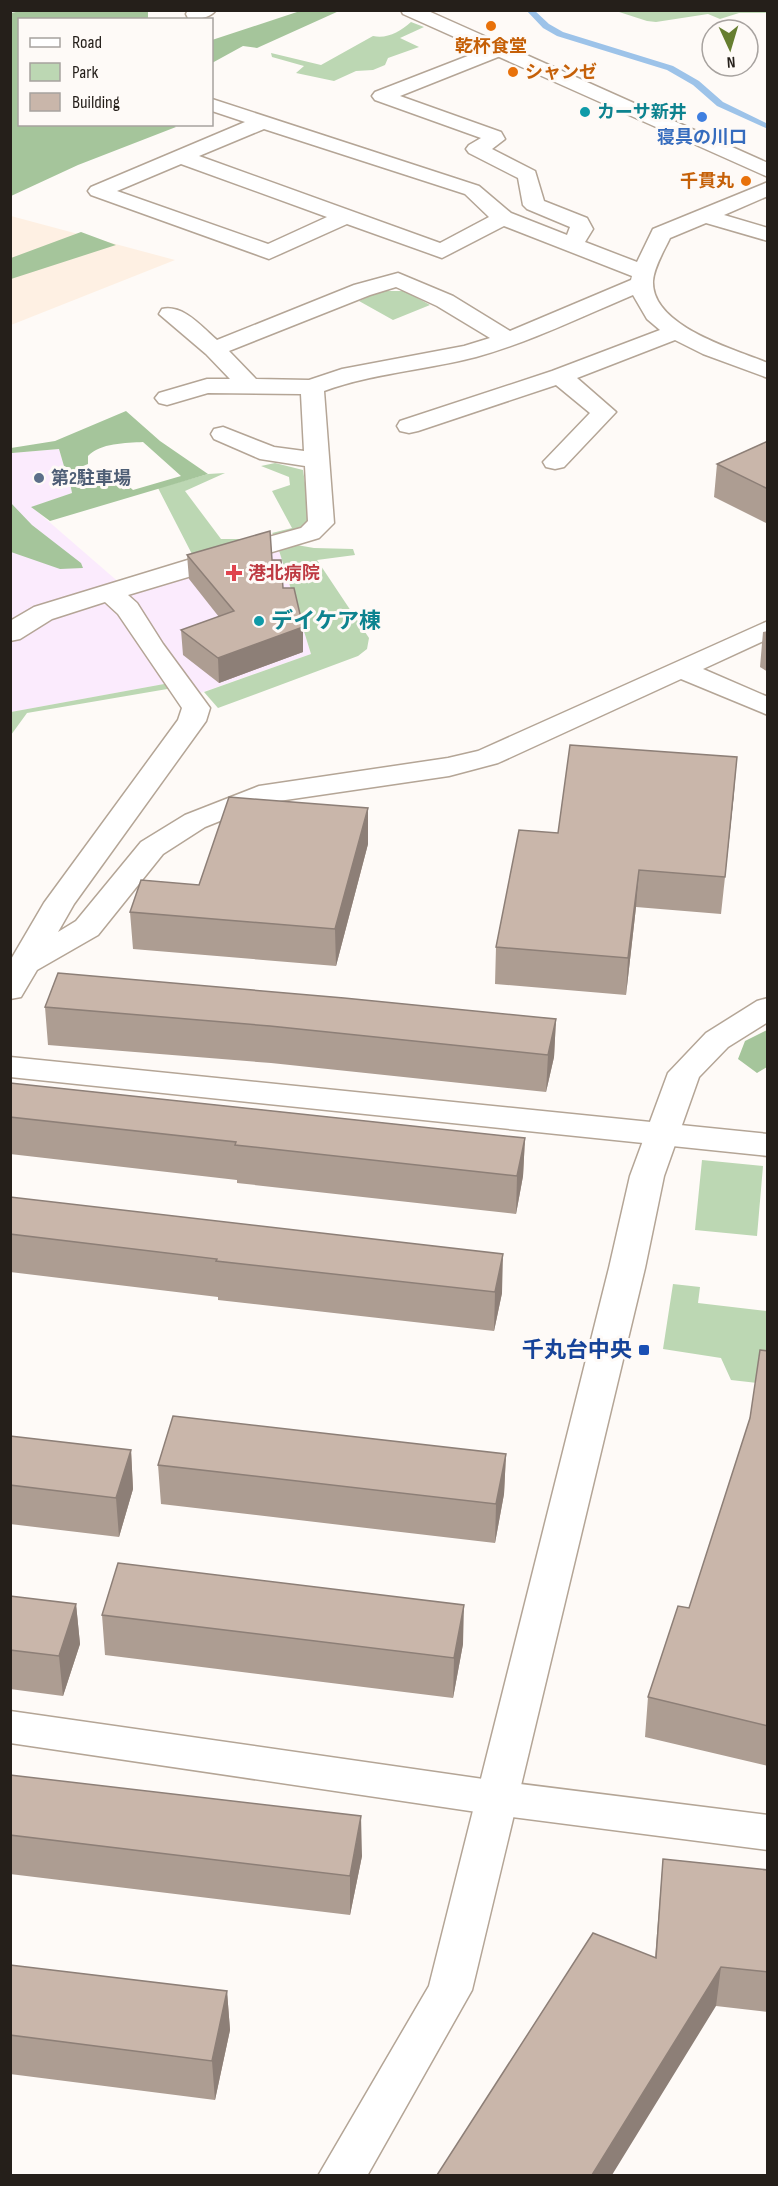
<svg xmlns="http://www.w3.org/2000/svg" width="778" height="2186" font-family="'Sofia Sans Condensed','Noto Sans JP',sans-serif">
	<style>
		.built { fill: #fef0e3 }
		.medical { fill: #fbebfd }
		.green { fill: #bcd7b3 }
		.forest { fill: #a5c59b }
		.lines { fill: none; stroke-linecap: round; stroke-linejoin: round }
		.stream { fill: #9dc3e9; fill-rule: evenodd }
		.street-casing { stroke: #b4a596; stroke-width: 3 }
		.secondary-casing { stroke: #b4a596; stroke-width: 3 }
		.street { fill: #fff; fill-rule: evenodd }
		.secondary { fill: #fff; fill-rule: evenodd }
		.wall { fill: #ad9d92 }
		.shaded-wall { fill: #8d7f77 }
		.building { fill: #c9b6aa; stroke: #8d7f77; stroke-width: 1.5 }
		.food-dot { fill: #e8710a; stroke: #fefaf7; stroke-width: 2 }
		.culture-dot { fill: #0f9aa8; stroke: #fefaf7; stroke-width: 2 }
		.shop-dot { fill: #3f7fe0; stroke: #fefaf7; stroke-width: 2 }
		.service-dot { fill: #5c6f8a; stroke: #fefaf7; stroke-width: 2 }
		.health-dot { fill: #e0444e; stroke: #fefaf7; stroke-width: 2 }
		.transit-dot { fill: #1a4fb4; stroke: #fefaf7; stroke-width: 2 }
		.labels { text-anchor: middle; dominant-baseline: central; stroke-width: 6; stroke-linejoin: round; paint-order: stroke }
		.far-food-label { font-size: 18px; font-weight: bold; fill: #c56008; stroke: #fefaf7 }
		.far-culture-label { font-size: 18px; font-weight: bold; fill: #0d838f; stroke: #fefaf7; text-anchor: start }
		.far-shop-label { font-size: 18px; font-weight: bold; fill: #366cbe; stroke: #fefaf7 }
		.far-service-label { font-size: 18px; font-weight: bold; fill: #4e5e75; stroke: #fefaf7; text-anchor: start }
		.far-health-label { font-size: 18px; font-weight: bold; fill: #be3a42; stroke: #fefaf7; text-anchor: start }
		.culture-label { font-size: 22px; font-weight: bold; fill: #0d838f; stroke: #fefaf7; text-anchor: start }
		.transit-label { font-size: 22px; font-weight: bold; fill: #164399; stroke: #fefaf7; text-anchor: end }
	</style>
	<rect width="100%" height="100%" fill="#fefaf7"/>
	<!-- built -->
	<path class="built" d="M11,216L175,260L11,325Z"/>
	<!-- medical -->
	<path class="medical" d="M59,449L72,493L32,507L122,585L277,544L311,654L186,698L175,682L11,712V453Z"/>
	<!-- green -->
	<path class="green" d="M767,10V13H739L720,19L708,14L656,22L647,21L616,11Z
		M411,22L424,27L400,38L419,47L388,58L385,65L373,70L356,71L334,81L296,73L304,66L272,57L271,53L321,65L373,36C387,39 400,32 411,22Z
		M381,291H405L430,305L393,320L359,301Z
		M275,463L303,470L311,522L305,529L276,537L272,533L292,528L272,491L290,485L289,477L261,466Z
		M225,473L185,491L221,539H244L195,560L158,488L208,474Z
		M285,543L314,548L353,549L355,555L317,560L369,638L367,649L358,656L218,708L204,692L311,654L277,544Z
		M175,682L179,687L27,713L11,735V712Z
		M702,1160L763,1166L757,1236L695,1230Z
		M673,1284L700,1287L698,1303L767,1311V1384L731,1380L721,1358L663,1349Z"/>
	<!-- forest -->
	<path class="forest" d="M26,10L148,11V19L20,20V124H171L176,127L78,165L11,196V13Z
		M300,11H339L257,48L243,46L212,63V40Z
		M81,232L116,245L11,279V258Z
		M126,411L160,441L208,474L50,521L31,507L72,493L70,483L108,485L124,482L133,490L181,476L143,442C126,443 100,443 88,456V464L66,473L59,449L12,453L11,448L55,441Z
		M11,503L32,525L81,563L83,568L60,569L11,552Z
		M767,1030V1067L757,1073L738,1059L745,1041Z"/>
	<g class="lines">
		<!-- stream -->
		<path class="stream" d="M526,10H534L549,24L563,32L673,66L699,81L723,102L768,124V129L717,106L693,85L667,70L557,36L543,28Z"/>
		<!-- street casing -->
		<g class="street-casing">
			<path id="street" d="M188,10H216C210,18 197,20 188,18L186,14Z
				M496,45L503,47L506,51L503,55L400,96L501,132L505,139L492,149L535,171L544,201L587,218L593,229L585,242L637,262L653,229L768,182V196L724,215L768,228V241L706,223L670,238C664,251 654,267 653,281C651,326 733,349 768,363V378L703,354L675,340L577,378L616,412L564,467L555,469L546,467L543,462L590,413L556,385L418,431L409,433L400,431L397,426L400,421L552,371L660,330L647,319L633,295C581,317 530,342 476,357C426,370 373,373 324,391L334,523L319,538L128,595L137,603L163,644L210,708L206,721L74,904L58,932L76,921L141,842L185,815L259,786L448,758L478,751L768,621V639L703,669L768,697V715L681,679L498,763L449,776L265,803L205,827L163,854L98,935L37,970L21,997L10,999V961L44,903L178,720L182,708L118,614L105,602L52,619L20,639L10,641V621L34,607L204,555L301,528L308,521L305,466L260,459L214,439L211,434L214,429L223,427L274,447L304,451L301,394L208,393L167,405L159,403L155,398L159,393L207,379H230L206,354L159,314L162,309C183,304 202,327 217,340L354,285L398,273L453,296L510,331L631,280L632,276L504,226L442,258L347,224L269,259L91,195L88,191L91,187L245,122L212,111V99L479,186L511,213L567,235L570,227L527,209L523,205L518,178L469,153L466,149L469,145L481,138L375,100L372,96L375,92ZM264,129L465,194L489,217L440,243L199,156ZM181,164L327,217L268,244L117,191ZM396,287L437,306L490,338L464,346L342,369L309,380L256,379L229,351L370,295Z
				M10,1057L768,1134V1156L10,1077Z
				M10,1711L497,1781L768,1815V1850L497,1815L10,1743Z"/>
		</g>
		<!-- secondary casing -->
		<g class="secondary-casing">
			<path id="secondary" d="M401,10H426L768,163V177L403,14Z
				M768,998V1022L728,1047L699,1077L664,1176L645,1268L472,1990L367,2176H318L429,1986L609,1268L630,1176L668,1073L706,1033L757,1001Z"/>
		</g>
		<!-- street -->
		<use href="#street" class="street"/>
		<!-- secondary -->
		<use href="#secondary" class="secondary"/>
	</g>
	<!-- wall -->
	<path class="wall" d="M768,441V524L714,497L717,464Z
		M187,555L272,560L283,588L303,627V652L219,683L183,655L181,630L219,617L189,579Z
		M768,631V672L760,667L763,632Z
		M734,793L721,914L636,907L626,995L495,984L496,947L558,833Z
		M368,844L336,966L133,949L130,912Z
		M45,1007L556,1019L554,1057L546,1092L271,1063L48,1045Z
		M10,1083L525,1138L523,1176L516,1214L237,1183V1180L10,1154Z
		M10,1197L502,1293L494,1331L218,1300V1297L10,1272Z
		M768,1351V1766L645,1737L648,1697L689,1608L750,1418Z
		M10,1436L131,1450L133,1489L119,1537L10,1524Z
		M506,1454L504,1494L495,1543L161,1504L158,1465Z
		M10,1596L76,1604L80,1644L63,1696L10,1689Z
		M102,1615L463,1644L453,1698L105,1655Z
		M10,1775L362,1856L350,1915L10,1874Z
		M663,1859L768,1870V2012L716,2006L655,1958Z
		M10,1965L227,1991L230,2030L215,2100L10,2074Z"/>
	<!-- shaded-wall -->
	<path class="shaded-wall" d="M303,627V652L219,683L218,658Z
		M737,757L734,793L721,914L725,877Z
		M368,808V844L336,966L335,929Z
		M639,870L636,907L626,995L628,958Z
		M556,1019L554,1057L546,1092L548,1055Z
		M525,1138L523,1176L516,1214L517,1176Z
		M503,1254L502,1293L494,1331L495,1292Z
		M131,1450L133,1489L119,1537L116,1498Z
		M506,1454L504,1494L495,1543L496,1504Z
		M76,1604L80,1644L63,1696L59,1656Z
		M464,1605L463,1644L453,1698L454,1658Z
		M361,1816L362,1856L350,1915V1876Z
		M721,1967L716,2006L612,2175H592Z
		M227,1991L230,2030L215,2100L212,2061Z"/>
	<!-- building -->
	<path class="building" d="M768,441V489L717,464Z
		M270,531L272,560H281L283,588H294L303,627L218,658L181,630L234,611L187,555Z
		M570,745L737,757L725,877L639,870L628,958L496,947L519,830L558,833Z
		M229,797L368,808L335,929L130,912L141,880L199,885Z
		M58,973L344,998L556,1019L548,1055L270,1026L45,1007Z
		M10,1083L525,1138L517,1176L235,1145L236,1142L10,1117Z
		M10,1197L503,1254L495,1292L216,1261L217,1259L10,1234Z
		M760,1350L768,1351V1726L648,1697L678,1606L689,1608L750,1418Z
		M173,1416L506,1454L496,1504L158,1465Z
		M10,1436L131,1450L116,1498L10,1485Z
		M118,1563L464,1605L454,1658L102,1615Z
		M10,1596L76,1604L59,1656L10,1650Z
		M10,1775L361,1816L350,1876L10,1835Z
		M663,1859L768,1870V1972L721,1967L592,2175H437L593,1933L656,1958Z
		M10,1965L227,1991L212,2061L10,2035Z"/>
	<!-- markers -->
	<g class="food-dot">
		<circle cx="491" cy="26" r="6"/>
		<circle cx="513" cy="72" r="6"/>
		<circle cx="746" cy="181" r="6"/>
	</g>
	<g class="culture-dot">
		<circle cx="585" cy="112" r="6"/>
		<circle cx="259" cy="621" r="6"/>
	</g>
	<circle class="shop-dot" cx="702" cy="117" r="6"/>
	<circle class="service-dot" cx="39" cy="478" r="6"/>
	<path class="health-dot" d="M231 564h6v6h6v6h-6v6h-6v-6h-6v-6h6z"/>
	<rect class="transit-dot" x="638" y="1344" width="12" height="12" rx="3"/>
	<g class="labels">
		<!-- far-food labels -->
		<g class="far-food-label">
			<text x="491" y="46">乾杯食堂</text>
			<text x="525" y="72" text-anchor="start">シャンゼ</text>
			<text x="734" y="181" text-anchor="end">千貫丸</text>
		</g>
		<!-- far-culture labels -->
		<g class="far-culture-label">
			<text x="597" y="112">カーサ新井</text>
		</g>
		<!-- far-shop labels -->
		<g class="far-shop-label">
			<text x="702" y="137">寝具の川口</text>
		</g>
		<!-- far-service labels -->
		<g class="far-service-label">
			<text x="51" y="478">第2駐車場</text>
		</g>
		<!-- far-health labels -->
		<g class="far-health-label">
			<text x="248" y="573">港北病院</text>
		</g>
		<!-- culture labels -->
		<g class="culture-label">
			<text x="271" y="621">デイケア棟</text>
		</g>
		<!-- transit labels -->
		<g class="transit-label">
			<text x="632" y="1350">千丸台中央</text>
		</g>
	</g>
	<!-- border -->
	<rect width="778" height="2186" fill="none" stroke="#251f1a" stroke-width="24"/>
	<!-- legend -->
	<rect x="18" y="18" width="195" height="108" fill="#fefaf7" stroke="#a7a29f" stroke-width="1.5"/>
	<rect x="30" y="38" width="30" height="9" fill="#ffffff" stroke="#a7a29f" stroke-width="1.5"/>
	<text x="72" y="48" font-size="18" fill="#251f1a">Road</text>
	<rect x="30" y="63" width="30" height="18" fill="#bcd7b3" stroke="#a7a29f" stroke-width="1.5"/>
	<text x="72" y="78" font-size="18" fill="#251f1a">Park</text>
	<rect x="30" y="93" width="30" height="18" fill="#c9b6aa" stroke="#a7a29f" stroke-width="1.5"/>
	<text x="72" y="108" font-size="18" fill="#251f1a">Building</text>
	<!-- north arrow -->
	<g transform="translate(730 48) rotate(176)"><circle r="28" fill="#fefaf7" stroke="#a7a29f" stroke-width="1.5"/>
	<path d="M0-4.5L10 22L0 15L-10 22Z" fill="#667e30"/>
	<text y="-9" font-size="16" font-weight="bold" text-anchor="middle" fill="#251f1a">N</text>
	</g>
</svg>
